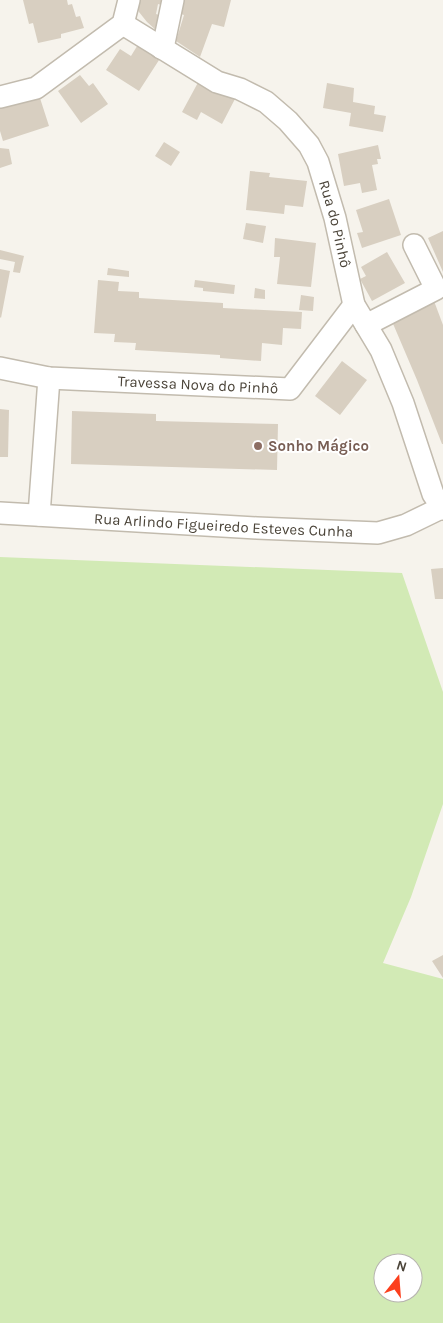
<svg xmlns="http://www.w3.org/2000/svg" width="443" height="1323" font-family="Karla,sans-serif">
	<style>
		.green { fill: #d2eab5; fill-rule: evenodd }
		.building { fill: #d8cfc1 }
		.lines { fill: none; stroke-linecap: round; stroke-linejoin: round }
		.street-casing { stroke: #c2bbae; stroke-width: 24 }
		.street { stroke: #fff; stroke-width: 21 }
		.education-dot { fill: #8d6e63; stroke: #fff; stroke-width: 2 }
		.labels { text-anchor: middle; dominant-baseline: central; stroke-width: 4; stroke-linejoin: round; paint-order: stroke }
		.street-label { font-size: 15px; fill: #4b4439; stroke: #fff }
		.education-label { font-size: 15px; font-weight: bold; fill: #785e54; stroke: #fff; text-anchor: start }
	</style>
	<rect width="100%" height="100%" fill="#f6f3ec"/>
	<!-- green -->
	<path class="green" d="M0,557L402,573L443,692V804L411,897L383,963L443,979V1323H0ZM383,1263H413V1293H383Z"/>
	<!-- building -->
	<path class="building" d="M23,0H67L68,5L72,4L76,17L80,16L84,28L61,34V38L38,43L33,23L29,24Z
		M139,0H166L165,6L158,4L156,14L162,16L157,31L147,22L139,12L137,6Z
		M177,0H231L224,27L212,24L200,57L176,41L184,15L175,12Z
		M139,43L161,57L139,91L106,70L120,49L131,56Z
		M80,75L89,86L93,83L108,104L81,123L58,91Z
		M201,77L236,97L222,124L201,112L197,120L182,112Z
		M327,83L354,88L353,102L375,106L374,114L386,116L383,132L349,126L351,113L323,108Z
		M39,95L49,126L3,141L0,131V108Z
		M164,142L180,152L171,166L155,156Z
		M378,145L381,159H377L378,164L372,165L377,190L362,193L360,183L344,186L338,154Z
		M0,148L9,149L12,164L0,168Z
		M250,171L270,173L269,177L307,181L303,207L285,205L284,214L246,210Z
		M389,199L401,235L362,248L357,233L363,232L356,210Z
		M246,223L266,226L263,243L243,239Z
		M443,231V272L428,238Z
		M275,238L316,243L311,287L277,284L280,257H274Z
		M0,250L24,256L20,273L13,272L15,262L0,259Z
		M387,252L405,283L372,301L360,279L366,276L361,267Z
		M108,268L129,271V277L107,275Z
		M0,269L10,271L1,318L0,317Z
		M98,280L119,282L118,291L139,292V298L223,303V308L302,312L301,329L283,328L282,345L262,343L261,361L220,358V355L135,350L136,343L114,342L115,334L94,333Z
		M195,280L235,285L234,294L203,291V288L194,287Z
		M255,288L265,290V299L254,298Z
		M301,295L314,297L313,311L299,310Z
		M434,301L443,325V444H442L417,380L391,319Z
		M342,361L367,380L340,415L315,396Z
		M0,409L9,410L8,457H0Z
		M72,411L156,414V421L278,424L277,470L71,464Z
		M443,568V599H435L431,569Z
		M443,955V978L432,961Z"/>
	<g class="lines">
		<!-- street casing -->
		<g class="street-casing">
			<g id="street">
				<path id="s1" d="M123,24L217,82L240,89L266,102L288,121L309,145L318,162L335,218L354,305L381,350L403,403L433,494L443,509"/>
				<path d="M161,48L164,43L173,0"/>
				<path d="M0,97L36,88L123,24L129,0"/>
				<path d="M366,325L436,289L414,245"/>
				<path id="s2" d="M0,368L49,378L290,389L354,305"/>
				<path id="s3" d="M0,513L257,528L378,533L406,525L441,508"/>
				<path d="M39,515L49,378"/>
			</g>
		</g>
		<!-- street -->
		<use href="#street" class="street"/>
	</g>
	<!-- markers -->
	<circle class="education-dot" cx="258" cy="446" r="5"/>
	<g class="labels">
		<!-- street labels -->
		<g class="street-label">
			<text stroke="none"><textPath href="#s1" startOffset="308">Rua do Pinhô</textPath></text>
			<text stroke="none"><textPath href="#s2" startOffset="199">Travessa Nova do Pinhô</textPath></text>
			<text stroke="none"><textPath href="#s3" startOffset="224">Rua Arlindo Figueiredo Esteves Cunha</textPath></text>
		</g>
		<!-- education labels -->
		<g class="education-label">
			<text x="268" y="446">Sonho Mágico</text>
		</g>
	</g>
	<!-- north arrow -->
	<g transform="translate(398 1278) rotate(17)"><circle r="24" fill="#ffffff" stroke="#b7b4b0"/>
	<path d="M0-4L9 19L0 12L-9 19Z" fill="#fc3f1d"/>
	<text y="-8" font-size="14" font-weight="bold" text-anchor="middle" fill="#4b4439">N</text>
	</g>
</svg>
